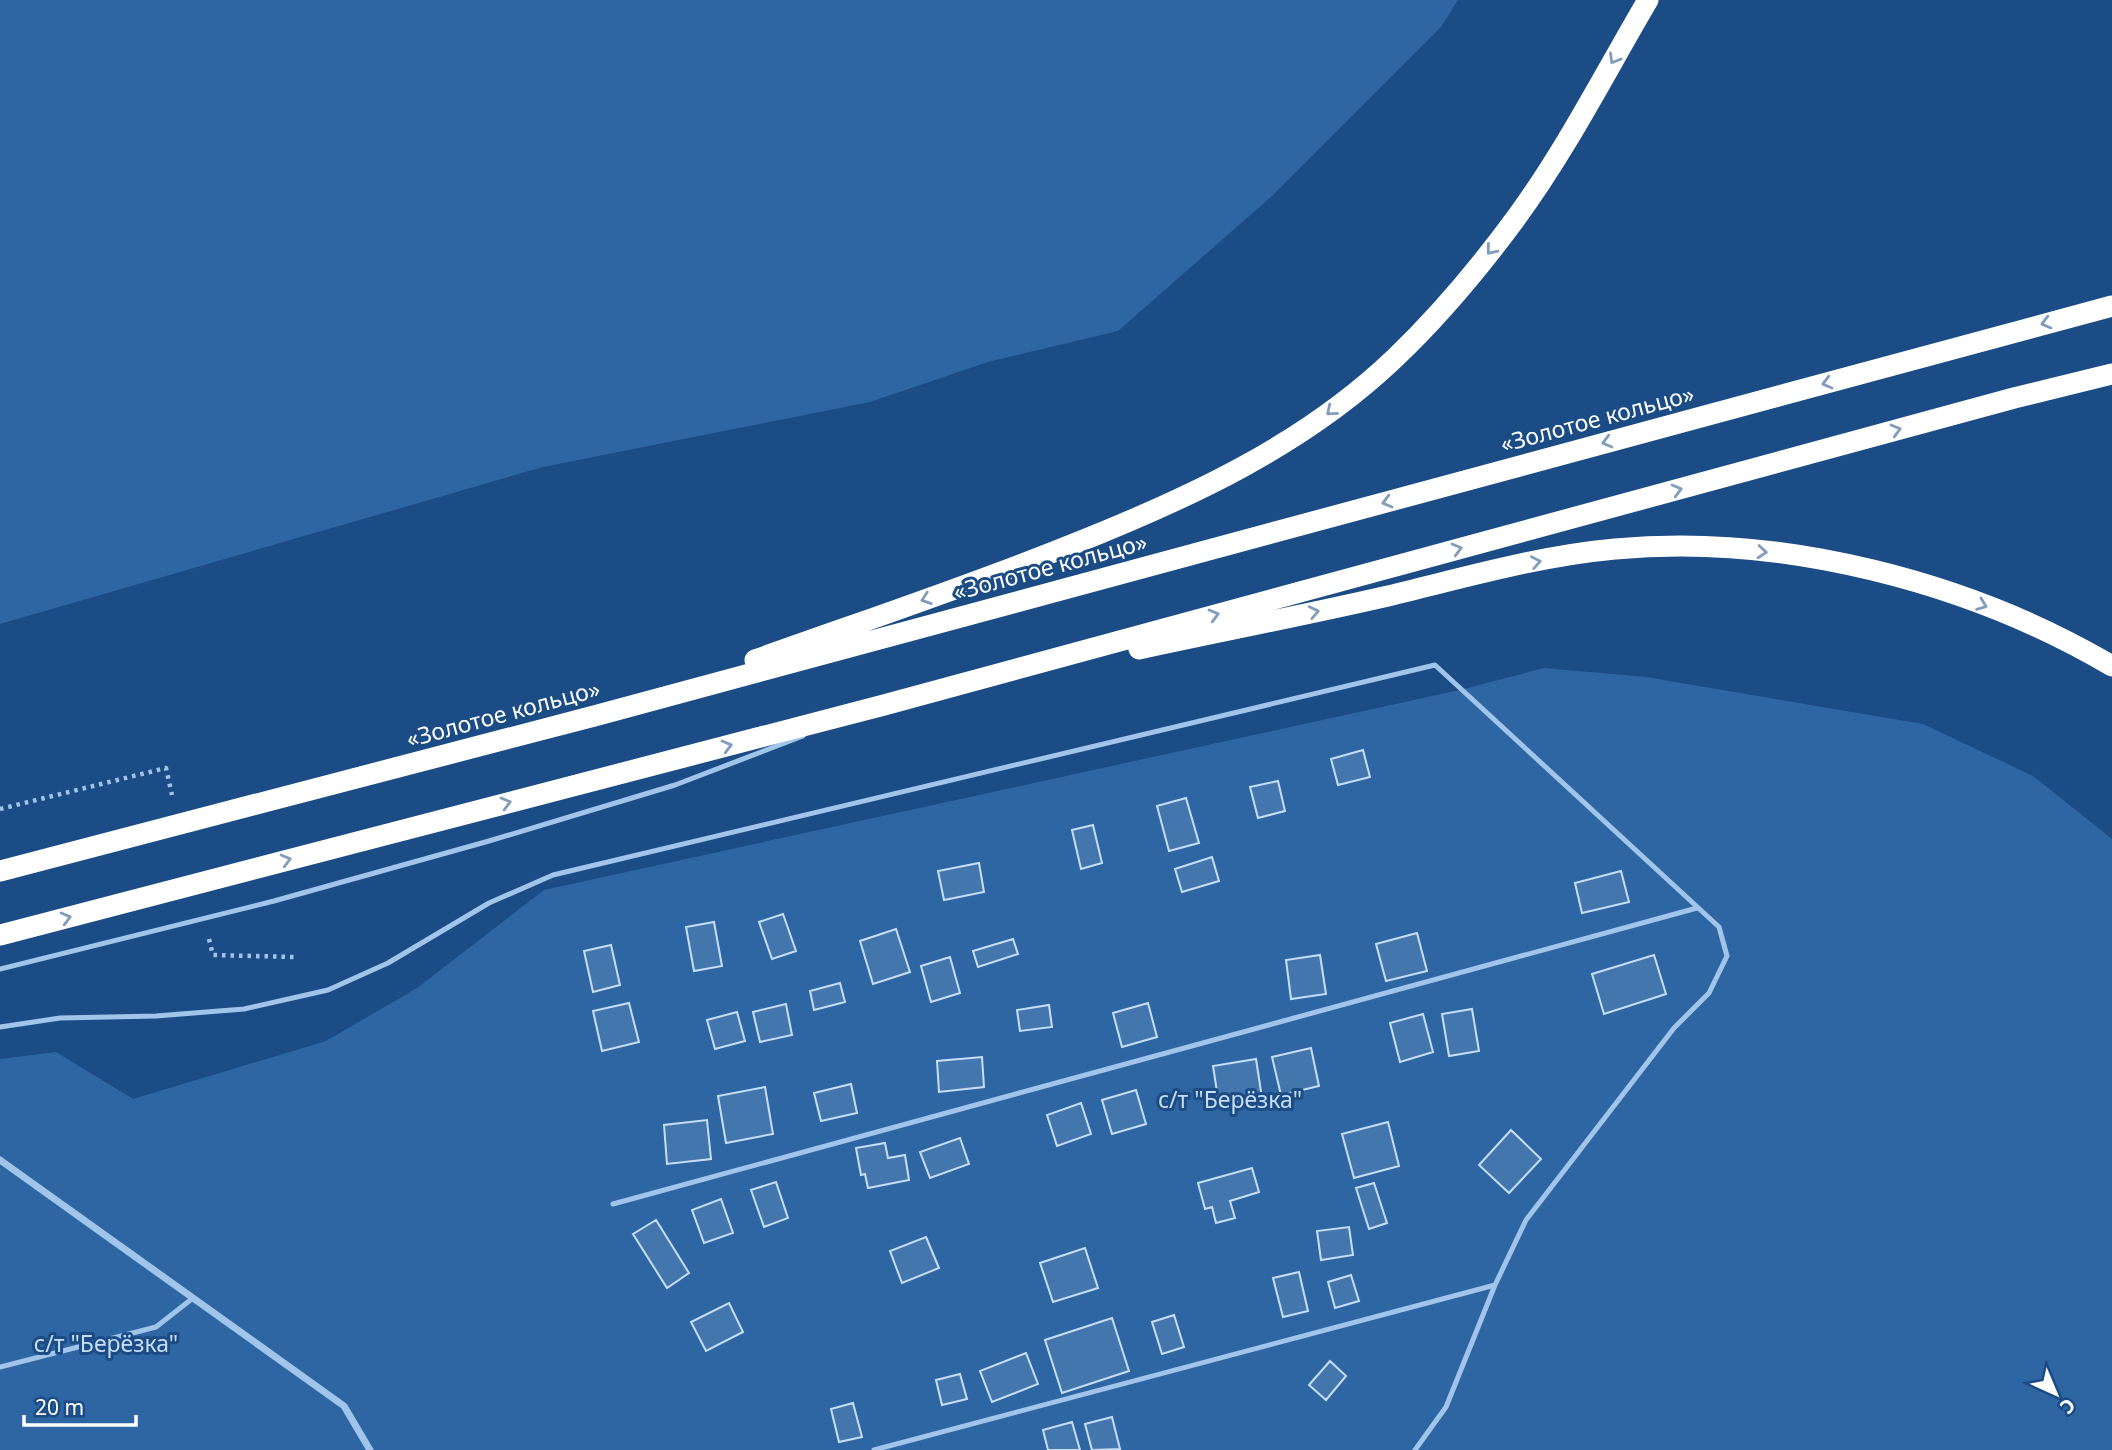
<svg xmlns="http://www.w3.org/2000/svg" width="2112" height="1450" font-family="'Noto Sans',sans-serif">
	<style>
		.green { fill: #2e66a3 }
		.building { fill: #4476ae; stroke: #c6def8; stroke-width: 2 }
		.lines { fill: none; stroke-linecap: round; stroke-linejoin: round }
		.path { stroke: #a1c4eb; stroke-width: 4.5; stroke-dasharray: 3.5 5; stroke-linecap: butt }
		.lane { stroke: #a1c4eb; stroke-width: 5 }
		.street { stroke: #a1c4eb; stroke-width: 7 }
		.highway { stroke: #fff; stroke-width: 21 }
		.oneway { stroke: #829dbc }
		.labels { text-anchor: middle; dominant-baseline: central; stroke-width: 6; stroke-linejoin: round; paint-order: stroke }
		.street-label { font-size: 23px; fill: #fff; stroke: #1b4c85 }
		.park-label { font-size: 23px; fill: #c6def8; stroke: #1b4c85 }
	</style>
	<rect width="100%" height="100%" fill="#1b4c85"/>
	<!-- green -->
	<path class="green" d="M0,0H1458L1441,27L1272,196L1118,331L988,362L870,402L543,467L0,624Z
		M1544,668L1646,677L1923,724L2033,776L2112,839V1450H0V1059L56,1052L133,1099L326,1041L417,988L544,890L1464,689Z"/>
	<!-- building -->
	<path class="building" d="M1363,750L1370,777L1338,785L1331,759Z
		M1278,781L1285,811L1258,818L1250,787Z
		M1186,798L1199,843L1169,851L1157,806Z
		M1093,825L1102,863L1081,869L1072,830Z
		M1212,857L1219,881L1182,892L1175,869Z
		M979,863L984,892L944,900L938,871Z
		M1621,871L1629,902L1582,913L1575,883Z
		M783,914L796,951L772,959L759,922Z
		M714,922L722,966L694,971L686,927Z
		M896,929L910,972L873,984L860,941Z
		M1417,933L1427,971L1386,981L1376,944Z
		M1013,939L1018,954L978,967L973,951Z
		M611,945L620,985L593,992L584,951Z
		M1320,955L1326,994L1291,999L1286,960Z
		M1654,955L1666,994L1604,1014L1592,974Z
		M950,957L960,993L931,1002L921,966Z
		M840,983L845,1002L814,1010L810,991Z
		M629,1003L639,1042L602,1051L593,1011Z
		M1148,1003L1157,1037L1122,1047L1113,1013Z
		M786,1004L792,1035L760,1042L753,1012Z
		M1049,1005L1052,1027L1020,1031L1017,1010Z
		M1472,1009L1479,1051L1449,1056L1442,1014Z
		M737,1012L745,1041L715,1049L707,1020Z
		M1423,1014L1433,1052L1400,1062L1390,1023Z
		M1311,1048L1319,1086L1281,1095L1272,1057Z
		M982,1057L984,1087L939,1092L937,1061Z
		M1256,1059L1262,1098L1219,1105L1213,1066Z
		M851,1084L857,1113L821,1121L814,1093Z
		M765,1087L773,1134L726,1143L718,1096Z
		M1136,1090L1146,1124L1112,1134L1102,1100Z
		M1081,1103L1091,1134L1057,1146L1047,1115Z
		M707,1120L711,1159L667,1164L664,1125Z
		M1388,1122L1399,1166L1354,1178L1342,1134Z
		M1511,1130L1541,1159L1509,1193L1479,1165Z
		M960,1138L969,1164L930,1178L920,1152Z
		M885,1143L888,1158L905,1155L909,1180L868,1188L865,1174L861,1175L856,1148Z
		M1252,1168L1259,1192L1230,1201L1235,1218L1216,1223L1212,1207L1205,1209L1198,1183Z
		M776,1182L788,1218L764,1227L751,1190Z
		M1374,1183L1387,1223L1369,1229L1356,1188Z
		M721,1199L733,1233L704,1243L692,1210Z
		M656,1220L689,1273L667,1288L633,1234Z
		M1349,1227L1353,1255L1321,1260L1317,1231Z
		M926,1237L939,1268L902,1283L890,1251Z
		M1085,1248L1098,1288L1053,1302L1040,1263Z
		M1299,1272L1308,1311L1283,1317L1273,1278Z
		M1351,1275L1359,1301L1335,1308L1328,1282Z
		M729,1303L743,1332L706,1351L691,1322Z
		M1174,1315L1184,1347L1162,1354L1152,1322Z
		M1112,1318L1129,1371L1062,1393L1045,1340Z
		M1026,1353L1038,1384L992,1402L980,1371Z
		M1330,1361L1346,1376L1326,1400L1309,1385Z
		M960,1374L967,1399L942,1405L936,1380Z
		M853,1403L862,1437L839,1442L831,1409Z
		M1112,1417L1120,1449L1092,1450L1085,1424Z
		M1072,1422L1080,1450H1048L1043,1430Z"/>
	<g class="lines">
		<!-- path -->
		<path class="path" d="M0,809L166,768L172,795
			M209,939L213,955L294,957"/>
		<!-- lane -->
		<path class="lane" d="M0,969L274,901L489,841L675,785L803,736
			M0,1027L60,1018L156,1016L244,1009L328,990L388,963L489,903L553,875L1435,665L1719,927L1727,956L1709,993L1674,1028L1526,1220L1495,1285L1446,1407L1415,1450
			M613,1204L1697,908
			M0,1367L156,1327L193,1298
			M874,1450L1495,1285"/>
		<!-- street -->
		<path class="street" d="M0,1160L344,1406L370,1450"/>
		<!-- highway -->
		<path class="highway" d="M1139,649C1222,631 1305,615 1388,596C1463,578 1538,556 1615,549C1781,533 1970,582 2112,666
			M755,660C861,622 967,587 1071,545C1187,499 1303,446 1395,358C1439,316 1480,267 1516,218C1566,150 1605,73 1648,0
			M0,871L598,715L2112,306
			M0,935L884,705L2014,398L2112,374"/>
	</g>
	<!-- one-way arrows -->
	<defs><path id="oneway-chevron" d="M-2-3.5L2.5 0L-2 3.5" fill="none" stroke-width="1.6" stroke-linecap="round" stroke-linejoin="round" transform="scale(1.75)"/></defs>
	<g class="oneway">
		<use href="#oneway-chevron" transform="translate(1614 59) rotate(120)"/>
		<use href="#oneway-chevron" transform="translate(1491 250) rotate(129)"/>
		<use href="#oneway-chevron" transform="translate(2046 323) rotate(165)"/>
		<use href="#oneway-chevron" transform="translate(1827 383) rotate(165)"/>
		<use href="#oneway-chevron" transform="translate(1331 411) rotate(140)"/>
		<use href="#oneway-chevron" transform="translate(1896 430) rotate(-15)"/>
		<use href="#oneway-chevron" transform="translate(1607 442) rotate(165)"/>
		<use href="#oneway-chevron" transform="translate(1677 490) rotate(-15)"/>
		<use href="#oneway-chevron" transform="translate(1387 502) rotate(165)"/>
		<use href="#oneway-chevron" transform="translate(1457 549) rotate(-15)"/>
		<use href="#oneway-chevron" transform="translate(1762 552) rotate(5)"/>
		<use href="#oneway-chevron" transform="translate(1536 562) rotate(-11)"/>
		<use href="#oneway-chevron" transform="translate(926 599) rotate(161)"/>
		<use href="#oneway-chevron" transform="translate(1982 605) rotate(21)"/>
		<use href="#oneway-chevron" transform="translate(1314 612) rotate(-12)"/>
		<use href="#oneway-chevron" transform="translate(1214 615) rotate(-15)"/>
		<use href="#oneway-chevron" transform="translate(727 746) rotate(-15)"/>
		<use href="#oneway-chevron" transform="translate(506 803) rotate(-15)"/>
		<use href="#oneway-chevron" transform="translate(286 860) rotate(-15)"/>
		<use href="#oneway-chevron" transform="translate(66 918) rotate(-15)"/>
	</g>
	<g class="labels">
		<!-- street labels -->
		<g class="street-label">
			<text transform="translate(1597 418) rotate(-15)">«Золотое кольцо»</text>
			<text transform="translate(1050 566) rotate(-15)">«Золотое кольцо»</text>
			<text transform="translate(503 713) rotate(-15)">«Золотое кольцо»</text>
		</g>
		<!-- park labels -->
		<g class="park-label">
			<text x="1230" y="1099">c/т "Берёзка"</text>
			<text x="106" y="1343">с/т "Берёзка"</text>
		</g>
	</g>
	<!-- north arrow -->
	<g transform="translate(2056 1394) rotate(136)" stroke="#1b4c85" stroke-width="5" paint-order="stroke">
	<path d="M0-5L12 26L0 18L-12 26Z" fill="#ffffff"/>
	<text y="-10" font-size="19" font-weight="bold" text-anchor="middle" fill="#ffffff">С</text>
	</g>
	<!-- scale -->
	<path d="M24 1415v10h112v-10" fill="none" stroke="#ffffff" stroke-width="3.5"/>
	<text x="35" y="1415" font-size="21" fill="#ffffff" stroke="#1b4c85" stroke-width="5" paint-order="stroke">20 m</text>
</svg>
